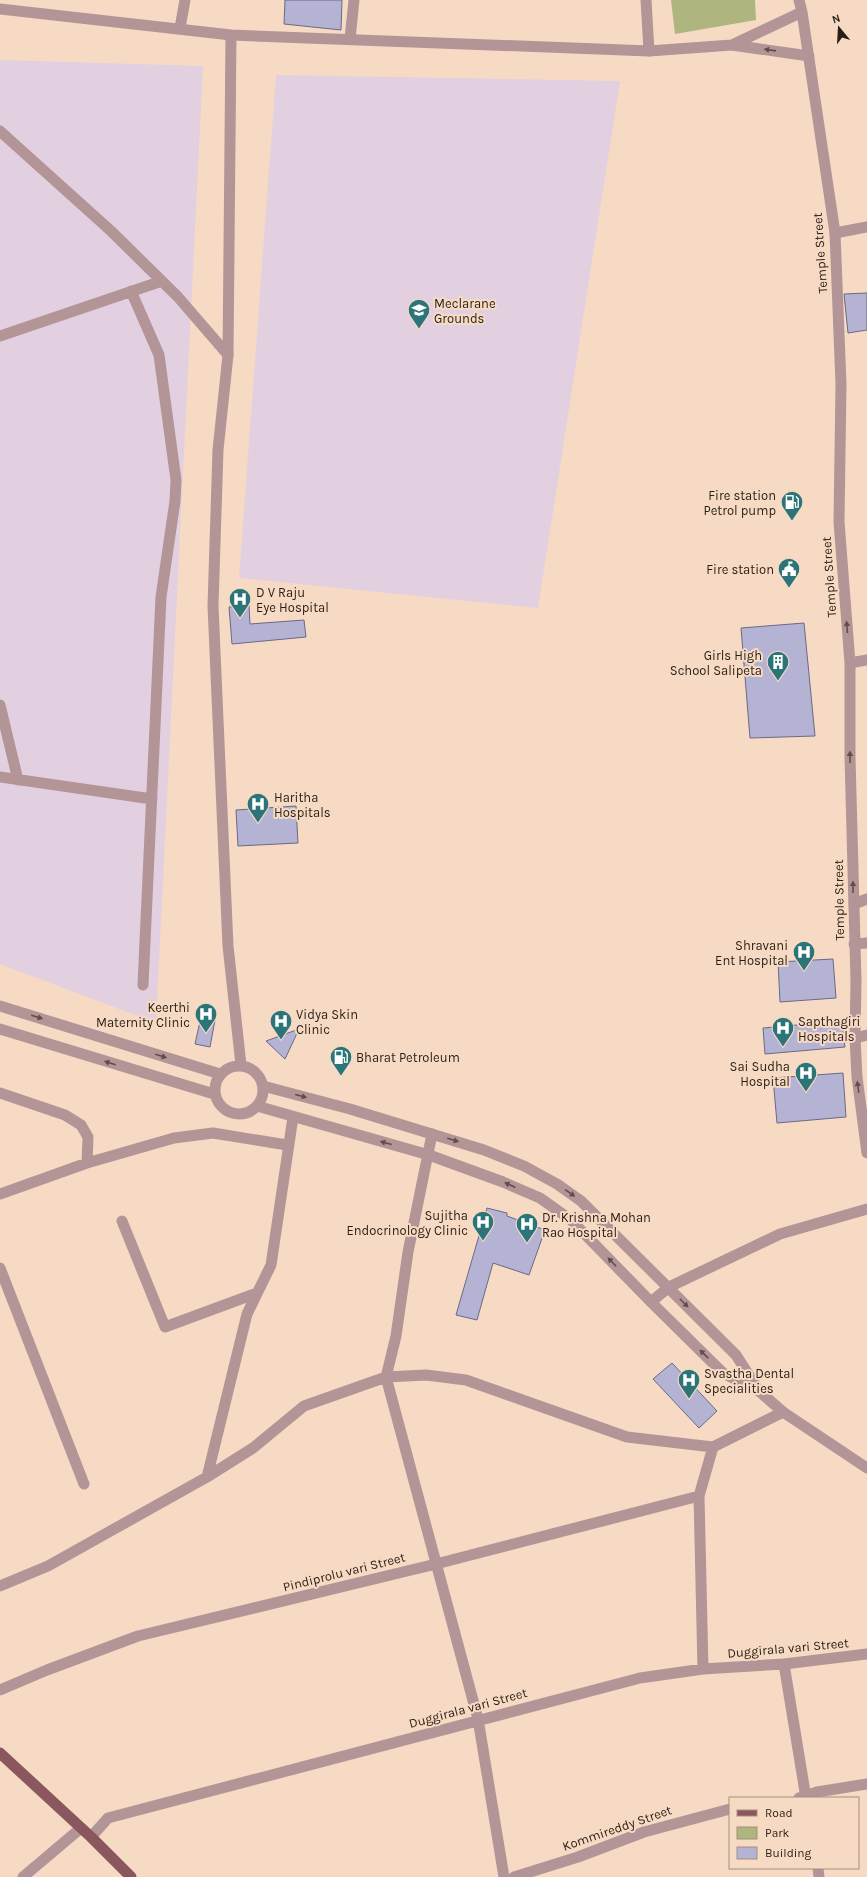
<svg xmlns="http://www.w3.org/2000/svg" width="867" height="1877" font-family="Karla,sans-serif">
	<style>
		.education { fill: #e2d0e0 }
		.green { fill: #aeb57f }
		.building { fill: #b4b3d3; stroke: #6a6986 }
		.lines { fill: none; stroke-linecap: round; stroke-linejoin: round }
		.minor { stroke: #b39598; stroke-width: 11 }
		.tertiary { stroke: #b39598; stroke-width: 11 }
		.primary { stroke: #89575d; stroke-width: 11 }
		.oneway { fill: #604e4a }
		.labels { text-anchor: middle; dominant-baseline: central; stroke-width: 4; stroke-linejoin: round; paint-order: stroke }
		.street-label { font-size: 13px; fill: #291f16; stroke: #f7dac3 }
		.poi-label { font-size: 13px; fill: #291f16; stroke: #f7dac3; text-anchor: start }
	</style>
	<rect width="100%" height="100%" fill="#f7dac3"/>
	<!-- education -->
	<path class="education" d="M0,60L203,66L156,1023L0,964Z
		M276,75L620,81L538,608L239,578Z"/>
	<!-- green -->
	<path class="green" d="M671,0H755L756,20L675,34Z"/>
	<!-- building -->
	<path class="building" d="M285,0H342L341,30L284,24Z
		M867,293V330L848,333L844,294Z
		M249,605L250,624L304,620L306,637L232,644L229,607Z
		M804,623L815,736L750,738L741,628Z
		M296,806L298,843L238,846L236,810Z
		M833,959L836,998L780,1002L778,962Z
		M201,1017L215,1020L210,1047L195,1044Z
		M842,1021L845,1047L765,1054L763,1028Z
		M299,1029L285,1059L266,1041Z
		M843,1073L846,1117L777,1123L773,1078Z
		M487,1208L507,1213V1216L545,1230L529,1275L493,1263L477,1320L456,1315Z
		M672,1363L717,1411L699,1428L653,1379Z"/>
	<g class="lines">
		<!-- minor -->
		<path class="minor" d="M646,0L649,51
			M180,28L185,0
			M350,39L354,0
			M0,131L111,231L178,297L228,355
			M835,233L867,227
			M131,291L159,355L176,480L175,501L161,597L143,985
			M0,336L162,281
			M0,705L18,780
			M0,777L152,799
			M854,904L867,899
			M854,944L867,943
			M855,1038L867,1035
			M0,1093L65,1115L81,1125L88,1137L87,1163
			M432,1134L408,1252L396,1336L386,1377L426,1375L466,1380L627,1437L713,1447
			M0,1194L87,1163L174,1138L213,1133L287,1145
			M122,1221L165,1327L257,1293
			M0,1268L84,1484
			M651,1302L669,1287L780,1234L867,1209
			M207,1477L247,1314L271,1265L293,1117
			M0,1586L48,1566L207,1477L253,1448L304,1406L386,1377L478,1719L504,1877
			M784,1664L806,1798
			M703,1669L699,1496L713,1447L783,1412
			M0,1690L47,1670L138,1636L436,1564L699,1496
			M799,1798L817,1792L867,1784
			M91,1837L108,1818L640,1678L703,1669L784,1664L867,1654
			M818,1868L819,1877
			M23,1877L81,1828
			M514,1877L578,1857L644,1832L730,1809"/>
		<!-- tertiary -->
		<path class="tertiary" d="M799,0L802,12L835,233L841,384L839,522L850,663V757L856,981L855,1038L857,1077L867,1153
			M0,9L231,35L649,51L732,45L809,56
			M231,35L228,355L218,450L213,606L228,946L241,1065
			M732,45L802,12
			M850,663L867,660
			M0,1006L220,1074
			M0,1029L214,1094
			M215 1090a24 24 0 1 1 48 0a24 24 0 1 1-48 0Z
			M263,1086L350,1109L484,1150L524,1166L557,1184L581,1201L736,1355L759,1391
			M257,1106L429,1155L503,1182L540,1198L571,1220L651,1302L723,1373L759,1391L783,1412L867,1468"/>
		<!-- primary -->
		<path class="primary" d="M0,1753L91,1837L131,1877"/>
	</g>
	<!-- one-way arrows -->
	<defs><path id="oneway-solid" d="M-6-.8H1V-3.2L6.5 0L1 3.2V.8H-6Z"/></defs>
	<g class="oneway">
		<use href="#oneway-solid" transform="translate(770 50) rotate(-172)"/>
		<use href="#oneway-solid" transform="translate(847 627) rotate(-94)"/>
		<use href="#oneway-solid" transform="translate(850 757) rotate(-91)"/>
		<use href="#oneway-solid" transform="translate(853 887) rotate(-90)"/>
		<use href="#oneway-solid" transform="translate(37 1017) rotate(17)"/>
		<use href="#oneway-solid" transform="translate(161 1056) rotate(17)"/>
		<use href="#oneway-solid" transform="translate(110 1063) rotate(-163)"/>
		<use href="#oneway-solid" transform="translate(858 1087) rotate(-98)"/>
		<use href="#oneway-solid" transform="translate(301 1096) rotate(15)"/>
		<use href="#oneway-solid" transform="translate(453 1140) rotate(17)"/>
		<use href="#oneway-solid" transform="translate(386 1143) rotate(-165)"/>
		<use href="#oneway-solid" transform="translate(510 1185) rotate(-156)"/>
		<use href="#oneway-solid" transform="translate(570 1193) rotate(35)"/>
		<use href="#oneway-solid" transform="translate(612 1262) rotate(-134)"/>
		<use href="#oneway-solid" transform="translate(684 1303) rotate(45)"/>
		<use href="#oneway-solid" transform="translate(704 1354) rotate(-136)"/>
	</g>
	<!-- icons -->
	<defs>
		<g id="school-pin" transform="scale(1.15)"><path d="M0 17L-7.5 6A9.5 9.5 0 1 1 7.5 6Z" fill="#2b7579" stroke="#f7dac3"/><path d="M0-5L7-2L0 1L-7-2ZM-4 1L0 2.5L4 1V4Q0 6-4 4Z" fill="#fff"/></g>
		<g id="fuel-pin" transform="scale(1.15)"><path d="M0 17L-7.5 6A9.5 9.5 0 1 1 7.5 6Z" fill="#2b7579" stroke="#f7dac3"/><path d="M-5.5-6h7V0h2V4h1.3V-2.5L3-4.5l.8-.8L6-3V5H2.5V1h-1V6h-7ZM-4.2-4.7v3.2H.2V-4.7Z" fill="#fff"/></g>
		<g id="civic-pin" transform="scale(1.15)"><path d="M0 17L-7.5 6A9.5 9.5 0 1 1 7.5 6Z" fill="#2b7579" stroke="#f7dac3"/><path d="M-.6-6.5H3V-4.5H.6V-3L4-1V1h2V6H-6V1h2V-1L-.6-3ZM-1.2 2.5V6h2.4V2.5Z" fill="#fff"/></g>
		<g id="hospital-pin" transform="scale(1.15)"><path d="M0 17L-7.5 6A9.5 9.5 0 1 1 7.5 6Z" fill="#2b7579" stroke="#f7dac3"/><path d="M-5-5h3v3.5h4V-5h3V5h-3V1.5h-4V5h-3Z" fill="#fff"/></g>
		<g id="building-pin" transform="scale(1.15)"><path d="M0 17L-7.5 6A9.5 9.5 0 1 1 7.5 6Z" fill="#2b7579" stroke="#f7dac3"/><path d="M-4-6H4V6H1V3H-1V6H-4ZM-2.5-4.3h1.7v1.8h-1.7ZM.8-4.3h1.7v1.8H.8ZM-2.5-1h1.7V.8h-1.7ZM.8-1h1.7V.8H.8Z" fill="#fff"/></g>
	</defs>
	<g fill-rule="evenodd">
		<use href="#school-pin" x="419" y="310"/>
		<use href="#fuel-pin" x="792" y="502"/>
		<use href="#civic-pin" x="789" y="569"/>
		<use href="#hospital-pin" x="240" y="599"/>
		<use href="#building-pin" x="778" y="662"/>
		<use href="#hospital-pin" x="258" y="804"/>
		<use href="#hospital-pin" x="804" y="952"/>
		<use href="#hospital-pin" x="206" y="1014"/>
		<use href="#hospital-pin" x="281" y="1021"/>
		<use href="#hospital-pin" x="783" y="1028"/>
		<use href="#fuel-pin" x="341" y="1057"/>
		<use href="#hospital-pin" x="806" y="1073"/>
		<use href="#hospital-pin" x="483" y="1222"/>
		<use href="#hospital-pin" x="527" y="1224"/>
		<use href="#hospital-pin" x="689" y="1380"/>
	</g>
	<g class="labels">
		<!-- street labels -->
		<g class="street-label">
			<text transform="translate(820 253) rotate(-94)">Temple Street</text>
			<text transform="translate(829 577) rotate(-94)">Temple Street</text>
			<text transform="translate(839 900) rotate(-91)">Temple Street</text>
			<text transform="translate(344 1572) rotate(-14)">Pindiprolu vari Street</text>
			<text transform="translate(788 1648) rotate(-5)">Duggirala vari Street</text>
			<text transform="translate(468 1708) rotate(-15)">Duggirala vari Street</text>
			<text transform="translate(617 1828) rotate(-19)">Kommireddy Street</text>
		</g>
		<!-- poi labels -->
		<g class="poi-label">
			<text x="434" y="303">Meclarane<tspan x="434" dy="15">Grounds</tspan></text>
			<text x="776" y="495" text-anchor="end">Fire station<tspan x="776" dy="15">Petrol pump</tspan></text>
			<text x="774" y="569" text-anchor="end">Fire station</text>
			<text x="256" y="592">D V Raju<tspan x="256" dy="15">Eye Hospital</tspan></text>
			<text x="762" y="655" text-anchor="end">Girls High<tspan x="762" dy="15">School Salipeta</tspan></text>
			<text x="274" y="797">Haritha<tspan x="274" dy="15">Hospitals</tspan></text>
			<text x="788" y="945" text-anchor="end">Shravani<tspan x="788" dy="15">Ent Hospital</tspan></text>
			<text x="190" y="1007" text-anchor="end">Keerthi<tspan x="190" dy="15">Maternity Clinic</tspan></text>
			<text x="296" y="1014">Vidya Skin<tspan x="296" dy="15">Clinic</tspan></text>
			<text x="798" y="1021">Sapthagiri<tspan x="798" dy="15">Hospitals</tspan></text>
			<text x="356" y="1057">Bharat Petroleum</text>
			<text x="790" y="1066" text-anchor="end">Sai Sudha<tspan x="790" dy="15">Hospital</tspan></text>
			<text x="468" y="1215" text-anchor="end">Sujitha<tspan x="468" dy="15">Endocrinology Clinic</tspan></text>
			<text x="542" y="1217">Dr. Krishna Mohan<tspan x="542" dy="15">Rao Hospital</tspan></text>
			<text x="704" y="1373">Svastha Dental<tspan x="704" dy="15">Specialities</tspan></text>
		</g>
	</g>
	<!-- legend -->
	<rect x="729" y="1797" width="130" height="72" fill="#f7dac3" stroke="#a58f7e"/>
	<rect x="737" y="1810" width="20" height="6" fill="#89575d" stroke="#a58f7e"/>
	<text x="765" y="1817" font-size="12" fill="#291f16">Road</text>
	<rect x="737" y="1827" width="20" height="12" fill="#aeb57f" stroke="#a58f7e"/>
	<text x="765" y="1837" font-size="12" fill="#291f16">Park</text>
	<rect x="737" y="1847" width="20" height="12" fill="#b4b3d3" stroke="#a58f7e"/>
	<text x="765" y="1857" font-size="12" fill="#291f16">Building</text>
	<!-- north arrow -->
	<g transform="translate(839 28) rotate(342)" stroke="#f7dac3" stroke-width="3" paint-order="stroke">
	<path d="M0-3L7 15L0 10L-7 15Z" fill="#291f16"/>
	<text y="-6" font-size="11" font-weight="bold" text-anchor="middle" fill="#291f16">N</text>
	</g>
</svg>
